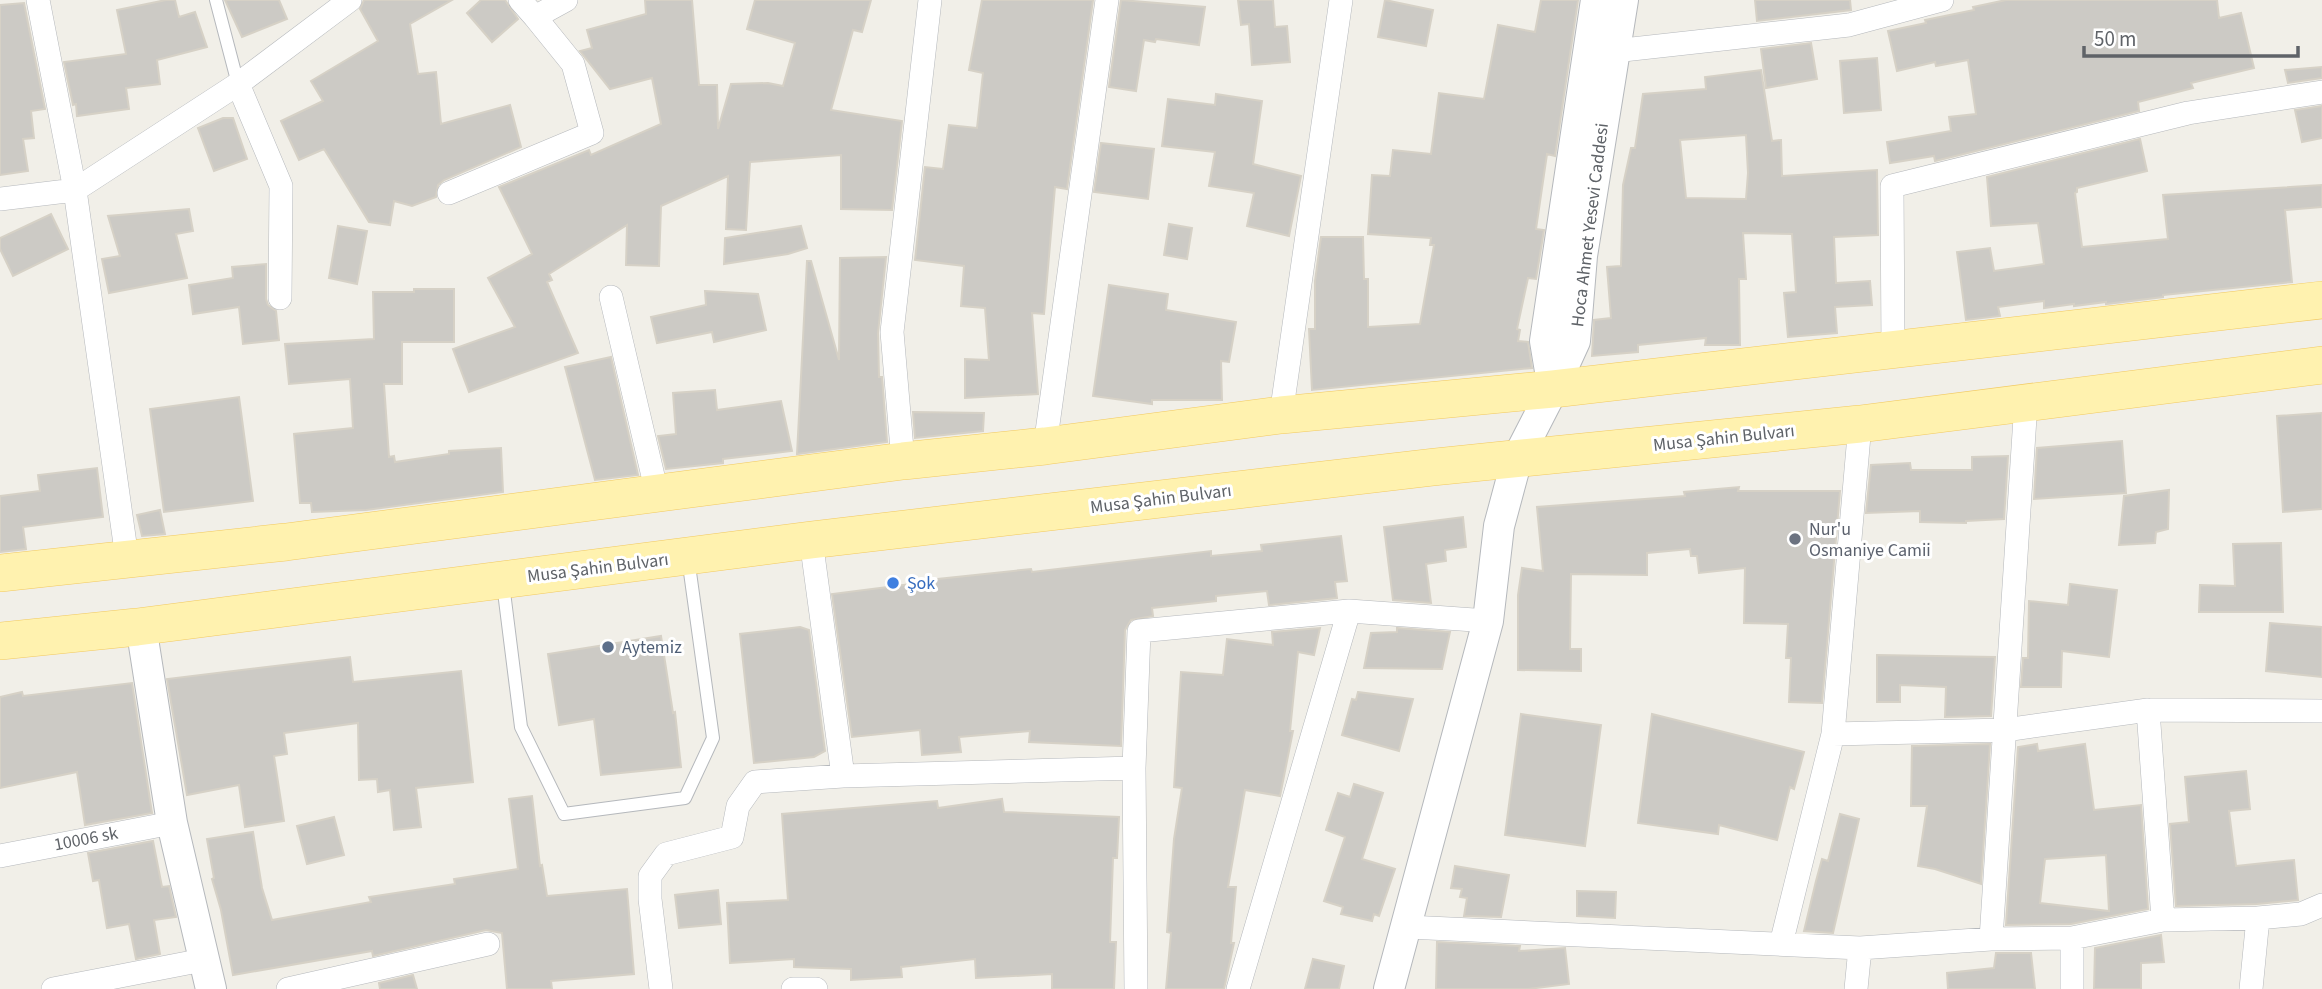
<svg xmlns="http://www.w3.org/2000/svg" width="2322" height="989" font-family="'Source Sans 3',sans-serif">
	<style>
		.building { fill: #cccac5; stroke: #d6d1c6; stroke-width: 2; fill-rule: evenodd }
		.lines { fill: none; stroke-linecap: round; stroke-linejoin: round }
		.service-casing { stroke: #b5b8bc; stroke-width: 14 }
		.minor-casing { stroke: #b5b8bc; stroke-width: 24 }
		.tertiary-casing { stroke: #b5b8bc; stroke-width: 32 }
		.primary-casing { stroke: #f2c960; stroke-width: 38 }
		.service { stroke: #fff; stroke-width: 12 }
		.minor { stroke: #fff; stroke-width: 23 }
		.tertiary { stroke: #fff; stroke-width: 30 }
		.primary { stroke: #fff2af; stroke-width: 37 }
		.worship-dot { fill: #6b7280; stroke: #fff; stroke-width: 2.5 }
		.shop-dot { fill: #3f7fe0; stroke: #fff; stroke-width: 2.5 }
		.service-dot { fill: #5c6f8a; stroke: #fff; stroke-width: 2.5 }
		.labels { text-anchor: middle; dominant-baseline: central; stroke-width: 6; stroke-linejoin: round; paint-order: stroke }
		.street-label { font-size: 18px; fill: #5f6368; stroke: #fff }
		.worship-label { font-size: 18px; fill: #5b616d; stroke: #fff; text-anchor: start }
		.shop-label { font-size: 18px; fill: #366cbe; stroke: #fff; text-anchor: start }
		.service-label { font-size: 18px; fill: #4e5e75; stroke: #fff; text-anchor: start }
	</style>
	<rect width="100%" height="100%" fill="#f1efe8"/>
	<!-- building -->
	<path class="building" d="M166,0H175L179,17L195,12L207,47L157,60L160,84L126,88L129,109L77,116L76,104L73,105L64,62L126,54L117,10Z
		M225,0H279L287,19L242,37Z
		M364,0H452L410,24L418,74L436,72L441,124L510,105L521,147L444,180L438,185L436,197L412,206L394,201L390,225L369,222L324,149L299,160L281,121L323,101L311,81L378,41L360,9Z
		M481,0H505L518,19L492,42L467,13Z
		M645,0H692L699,85H717L718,129L731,84L768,83L783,86L795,43L747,29L755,0H871L862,32L853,30L831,110L902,121L892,210L841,209V155L750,162L746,230L726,229L728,176L661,206L659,266L626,265L627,225L549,274L552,280L547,282L578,353L469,392L453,349L515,327L488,278L532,254L499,187L589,150L591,155L661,124L652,78L610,89L580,51L592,48L587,30L646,14Z
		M982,0H1093L1067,189L1055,187L1044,314L1032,313L1038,394L965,398V359L989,360L985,308L961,306L964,266L915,260L925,167L943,169L949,125L977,128L983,73L969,70Z
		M1121,0L1205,7L1199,45L1156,39L1155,42L1144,40L1136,91L1109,87Z
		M1238,0H1273L1275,27L1287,26L1290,62L1252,65L1249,24L1241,25Z
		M1385,0L1433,10L1426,46L1378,37Z
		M1541,0H1578L1555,156L1547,154L1536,229L1544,230L1536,279L1528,278L1517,329L1520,330L1518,341L1528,342L1532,368L1312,390L1309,329H1315V281L1321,237H1363L1364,279H1368V327L1420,324L1434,245H1430L1431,238L1368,234L1372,175L1390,176L1393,150L1431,154L1439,93L1484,99L1498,25L1535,32Z
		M1755,0H1850L1851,10L1757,21Z
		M2006,0H2217L2219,18L2241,13L2254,68L2191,83L2193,88L2138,102L2139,111L1935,161L1934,156L1890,163L1887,142L1951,131L1949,117L1976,114L1968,60L1936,66L1935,62L1897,71L1888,31L1926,23L1925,20L1974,10L1973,7Z
		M24,3L45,109L31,111L34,138L23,139L28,171L0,175V5Z
		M1811,43L1817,79L1766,88L1761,49Z
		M1877,58L1881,110L1844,113L1840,61Z
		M2322,67V78L2288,83L2285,70Z
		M1761,70L1772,141L1781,140L1782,176L1877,170L1878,235L1834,237L1836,283L1870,281L1872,305L1835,307L1837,333L1788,337L1784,293L1796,292L1792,234L1743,233L1746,279H1739L1740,345H1705L1706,338L1638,345V352L1592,356L1594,320L1611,318L1607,267L1621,266L1623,185L1631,148H1635L1643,94L1706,89L1705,77ZM1746,135L1748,173L1746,199L1686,198L1680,140Z
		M1216,94L1262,101L1253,164L1301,176L1289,236L1247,226L1254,193L1209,186L1215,152L1162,146L1168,99L1215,105Z
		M2322,106V138L2302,142L2295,110Z
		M223,118H233L247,159L214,171L198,128Z
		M2140,139L2147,171L2077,188V192L2075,193L2082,247L2168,239L2163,195L2322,185V207L2285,210L2292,282L2163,295V297L2106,304V302L2074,306V304L2044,308V301L1998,307L2000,316L1966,320L1957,252L1990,248L1994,271L2044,264L2038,223L1991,226L1987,177Z
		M1101,143L1154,149L1148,199L1094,192Z
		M189,209L193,231L176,234L187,278L109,293L102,259L120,256L108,216Z
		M51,214L68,249L13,276L0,249V238Z
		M1169,224L1192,228L1187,259L1164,255Z
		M338,226L367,231L357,284L329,278Z
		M801,226L807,248L788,254L724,264L725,238Z
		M886,257L878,333L879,377H882L887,442L797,454L807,261H811L839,360L840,258Z
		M266,264V299L268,305L276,311L279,340L243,344L239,307L193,314L189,285L233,278L232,267Z
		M1109,285L1168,294L1166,310L1236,322L1229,362L1221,361L1222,400H1152V404L1093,396Z
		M414,289H454V342H402V384H384L389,457L394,456L395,462L449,454V451L501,448L503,492L366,510L312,512L311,503H300L294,434L353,428L350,379L289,384L285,344L374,339L373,292H414Z
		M705,291L758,294L766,330L714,342L712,332L657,343L651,317L706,305Z
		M611,357L638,475L595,480L565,367Z
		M715,390L717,410L781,401L792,451L723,459V463L666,469L658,436L676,434L673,393Z
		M239,397L253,501L164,512L150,409Z
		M913,412L984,413L983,431L915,438Z
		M2322,413V509L2283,512L2277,416Z
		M2122,441L2126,493L2034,499L2037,448Z
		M2008,456L2004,519L1966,521V523L1920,522V511L1866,513L1871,465L1910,463L1911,470H1972V457Z
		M97,468L103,517L23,527L26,549L0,552V496L40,491L38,475Z
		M1739,487L1738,491H1840L1822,703L1789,702L1791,658H1786L1788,624L1744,623L1745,568L1699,573L1697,556H1691L1690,549L1647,553V575L1571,574L1570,649H1581V671L1518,670V595L1522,568L1543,571L1537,507L1685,496L1684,492Z
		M2169,490L2168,529L2156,532L2155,543L2119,545L2124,496Z
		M160,510L165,534L142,536L137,515Z
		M1463,517L1466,547L1445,550L1446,561L1426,564L1431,603L1393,600L1384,527Z
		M1341,536L1347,581L1335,582L1337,598L1269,605L1267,591L1216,596V601L1152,608L1153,616L1131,620L1125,630L1121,746L1029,742L1030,731L959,737L961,752L922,755L920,730L852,737L832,594L919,583V581L1031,569L1032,572L1211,551V556L1262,551L1261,545Z
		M2281,543L2283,612H2199L2200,585L2235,586L2233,544Z
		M2070,584L2117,590L2109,657L2062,651L2061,687H2021L2023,658H2028L2029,601L2068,605Z
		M2270,623L2322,627V677L2266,671Z
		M800,627L809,630L825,751L814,757L754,763L740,634Z
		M1320,628L1314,655L1298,652L1290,731H1293L1280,796L1245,790L1228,887H1236L1231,943H1234L1224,989H1166L1171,933L1167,932L1174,839L1182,788L1174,787L1181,672L1223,675L1227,639L1273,645L1272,632Z
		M1397,628L1450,632L1442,669L1364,668L1371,633L1397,632Z
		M661,636L673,713L675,712L681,767L601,775L594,719L559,725L548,654Z
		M1877,655L1995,657L1991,716L1945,717L1946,687L1900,685V702H1877Z
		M350,657L353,682L461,671L473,782L416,788L421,827L394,830L390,790L378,792L377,779L359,780L358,723L284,733L287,754L274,756L284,821L245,827L239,785L187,795L167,679Z
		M132,683L152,813L85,825L77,772L0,788V697L22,692L23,696Z
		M1358,692L1413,699L1399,751L1342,735L1352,699L1356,700Z
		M1521,714L1601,725L1585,846L1505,835Z
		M1652,714L1804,752L1794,789L1790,787L1777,840L1719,825L1718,834L1638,823Z
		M1990,744L1981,884L1935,869L1918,866L1927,806H1911L1912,746Z
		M2037,744L2038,751L2085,744L2094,810L2141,805L2148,909L2071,924L2006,925L2018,747ZM2106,855L2109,911L2040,903L2045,859Z
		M2246,771L2250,809L2229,811L2236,866L2294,860L2298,900L2257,904L2176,906L2170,824L2189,822L2185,777Z
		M1354,784L1383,793L1362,859L1395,869L1379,916L1374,914L1372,921L1341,914L1343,907L1324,901L1345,837L1326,830L1338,793L1350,797Z
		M532,796L540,866L542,865L547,896L627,889L634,974L551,981L552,989H507L502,933L486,930L373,956L372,951L233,975L221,910L212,879L214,878L207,839L253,832L262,888L272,920L371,902L369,897L455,884L454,879L518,869L509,799Z
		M1002,799L1004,812L1119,817L1117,858H1113L1110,942H1116L1114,989H1052V974L976,978L975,959L901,967L902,977L851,980V969L794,967V959L730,963L727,903L788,900L782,814L937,801L938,808Z
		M1840,814L1859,819L1833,933L1804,931L1816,881L1822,859L1828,861Z
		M334,817L344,855L307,864L297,826Z
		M153,841L162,887L169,886L176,917L154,920L160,954L136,959L129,924L107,928L99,880L93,881L88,853Z
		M1455,866L1509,875L1501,917L1464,916L1467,898L1460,897L1462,889L1451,888Z
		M718,890L721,924L679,928L675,895Z
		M1577,891L1616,892L1615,918L1577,916Z
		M2161,935L2164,962L2141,963V989H2094L2095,948Z
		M1437,942L1520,946L1519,951L1565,948L1569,984L1528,989H1436Z
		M1996,953H2031L2035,989H1948L1947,973L1994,968Z
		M1313,959L1344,966L1339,989H1305Z
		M413,975L417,989H380L379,983Z"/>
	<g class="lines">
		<!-- service casing -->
		<g class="service-casing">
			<path id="service" d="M216,0L238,84
				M503,584L521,727L564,814L685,798L713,738L688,558"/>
		</g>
		<!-- minor casing -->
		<g class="minor-casing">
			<path id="minor" d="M38,0L75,190L127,558
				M520,0L535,17L566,0
				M1614,51L1849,25L1942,0
				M238,84L281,186L280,298
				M449,193L592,133L573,64L535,17
				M0,199L75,190L238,84L350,0
				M611,297L657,493
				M1893,350L1892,186L2188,113L2322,92
				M1281,415L1341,0
				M1045,446L1107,0
				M903,461L892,332L930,0
				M811,540L843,776
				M1349,611L1488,621
				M2148,710L2163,920
				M1833,734L2005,730L2148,710L2322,711
				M0,856L172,823
				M1407,927L1860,948L1991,939L2072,938L2163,920L2258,918
				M2072,938V989
				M1991,939L2026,402
				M1781,944L1833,734L1860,424
				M53,989L203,960
				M288,989L488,944
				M661,989L650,899V876L666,854L732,837L738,806L755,782L843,776L1134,768
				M793,989H816
				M1136,989L1134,768L1139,631L1349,611L1238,989
				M1856,989L1860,948
				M2251,989L2258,918L2301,914L2322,905"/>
		</g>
		<!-- tertiary casing -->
		<g class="tertiary-casing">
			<path id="tertiary" d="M1553,389L1545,341L1596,0
				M141,626L172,823L211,989
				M1389,989L1488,621L1499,526L1517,459L1553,389L1575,341L1582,256L1623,0"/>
		</g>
		<!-- primary casing -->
		<g class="primary-casing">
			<path id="primary" d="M0,573L286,542L903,461L1045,446L1281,415L1553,389L2322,300
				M0,641L137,627L811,540L1434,467L1860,424L2322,365"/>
		</g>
		<!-- service -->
		<use href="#service" class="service"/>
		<!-- minor -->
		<use href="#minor" class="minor"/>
		<!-- tertiary -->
		<use href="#tertiary" class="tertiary"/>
		<!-- primary -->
		<use href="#primary" class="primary"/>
	</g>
	<!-- markers -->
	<circle class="worship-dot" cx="1795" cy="539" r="7"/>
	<circle class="shop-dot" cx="893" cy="583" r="7"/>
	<circle class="service-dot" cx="608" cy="647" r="7"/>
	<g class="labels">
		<!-- street labels -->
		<g class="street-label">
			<text transform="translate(1590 225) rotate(-83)">Hoca Ahmet Yesevi Caddesi</text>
			<text transform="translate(1724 438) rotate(-6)">Musa Şahin Bulvarı</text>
			<text transform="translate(1161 499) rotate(-7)">Musa Şahin Bulvarı</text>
			<text transform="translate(598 568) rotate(-7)">Musa Şahin Bulvarı</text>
			<text transform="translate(86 839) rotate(-11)">10006 sk</text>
		</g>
		<!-- worship labels -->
		<g class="worship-label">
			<text x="1809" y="529">Nur'u<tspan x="1809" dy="21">Osmaniye Camii</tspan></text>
		</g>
		<!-- shop labels -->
		<g class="shop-label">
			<text x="907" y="583">Şok</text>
		</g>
		<!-- service labels -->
		<g class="service-label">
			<text x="622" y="647">Aytemiz</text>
		</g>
	</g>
	<!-- scale -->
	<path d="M2084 46v10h214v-10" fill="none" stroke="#5f6368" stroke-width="3.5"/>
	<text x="2094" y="46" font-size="21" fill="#5f6368" stroke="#ffffff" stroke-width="5" paint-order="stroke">50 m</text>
</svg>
